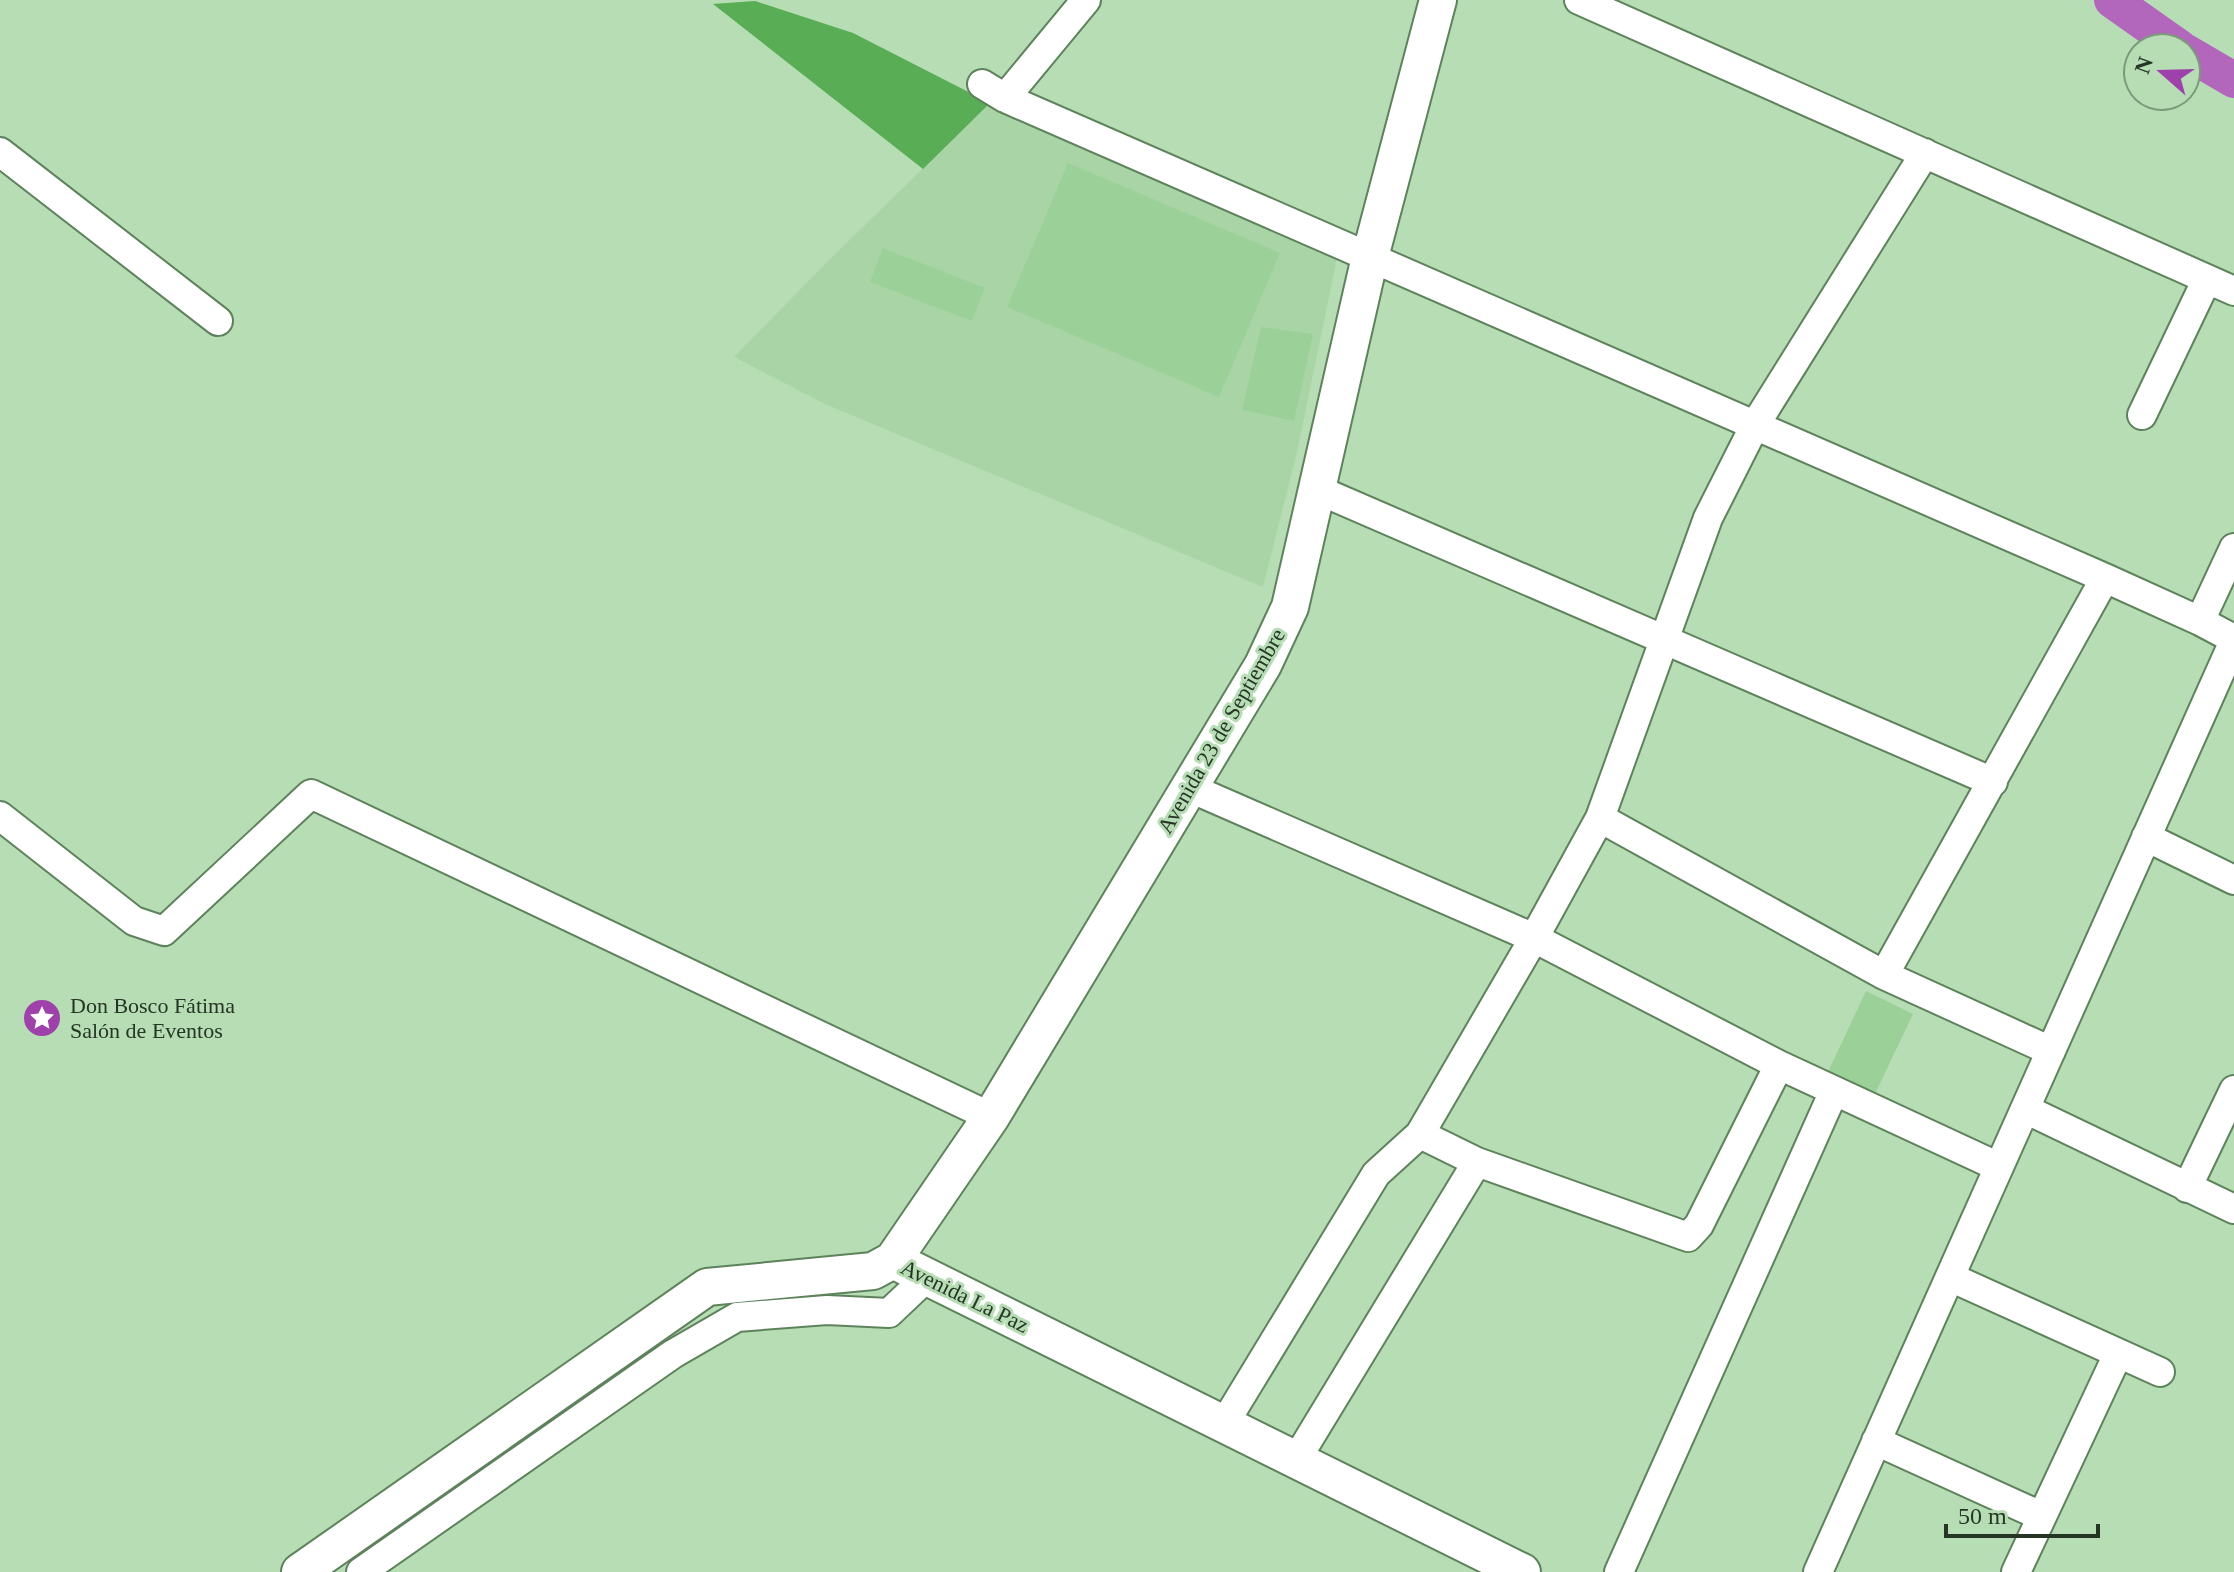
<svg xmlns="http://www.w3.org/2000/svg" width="2234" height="1572" font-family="Georgia,serif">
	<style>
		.built { fill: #a9d5a6 }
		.green { fill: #9bd198 }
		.forest { fill: #58ad55 }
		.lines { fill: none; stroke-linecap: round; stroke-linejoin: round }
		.river { stroke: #b266bc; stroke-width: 36 }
		.minor-casing { stroke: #5e825c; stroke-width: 32 }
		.major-casing { stroke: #5e825c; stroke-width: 40 }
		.minor { stroke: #fff; stroke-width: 28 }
		.major { stroke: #fff; stroke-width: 36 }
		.labels { text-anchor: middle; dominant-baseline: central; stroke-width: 6; stroke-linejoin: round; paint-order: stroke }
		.street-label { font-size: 22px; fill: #263625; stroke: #b6ddb4 }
		.poi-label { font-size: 22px; fill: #263625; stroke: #b6ddb4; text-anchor: start }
	</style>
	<rect width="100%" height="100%" fill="#b6ddb4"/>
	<!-- built -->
	<path class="built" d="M990,103L1337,258L1297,452L1263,587L825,404L734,357L825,264Z"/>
	<!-- green -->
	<path class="green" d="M1068,163L1280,253L1219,397L1007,307Z
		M883,248L985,288L972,321L870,282Z
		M1261,327L1313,334L1294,421L1242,410Z
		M1866,991L1913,1014L1874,1096L1827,1074Z"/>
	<!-- forest -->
	<path class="forest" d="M755,1L853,33L990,103L923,169L713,4Z"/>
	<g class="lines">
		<!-- river -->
		<path class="river" d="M2112,0L2180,48
			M2186,52L2234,80"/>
		<!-- minor casing -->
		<g class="minor-casing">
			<path id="minor" d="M1579,0L2234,291
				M982,84L1005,98L2105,578L2200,621L2234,639
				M1005,98L1086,0
				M0,152L218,321
				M2142,415L2207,279
				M1316,489L1993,782
				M2200,621L2234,548
				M1190,788L1534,938L1779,1065L1999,1167
				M0,816L134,921L164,931L311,794L991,1117
				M1600,818L1884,975L2051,1051
				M2146,837L2234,880
				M1884,975L2105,578
				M2025,1109L2234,1209
				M1420,1134L1477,1162L1688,1237L1699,1225L1779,1065
				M2187,1188L2234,1090
				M1950,1277L2160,1372
				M1224,1424L1376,1174L1420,1134L1534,938L1600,818L1708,518L1755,425L1925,153
				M1876,1441L2041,1516
				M1296,1460L1477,1162
				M361,1572L673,1354L737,1317L827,1310L889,1313L927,1277
				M1619,1572L1834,1091
				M1818,1572L2234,641
				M2016,1572L2118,1354"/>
		</g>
		<!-- major casing -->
		<g class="major-casing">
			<path id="major" d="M893,1260L1522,1572
				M300,1572L707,1287L873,1271L893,1260L991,1117L1263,665L1290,607L1370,257L1438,0"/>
		</g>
		<!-- minor -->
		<use href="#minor" class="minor"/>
		<!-- major -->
		<use href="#major" class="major"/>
	</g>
	<!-- icons -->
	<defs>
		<g id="sight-disc" transform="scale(2)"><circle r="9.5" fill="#9f41ab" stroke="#b6ddb4"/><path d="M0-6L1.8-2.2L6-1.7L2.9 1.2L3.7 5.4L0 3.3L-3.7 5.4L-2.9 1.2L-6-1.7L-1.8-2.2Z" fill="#fff"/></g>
	</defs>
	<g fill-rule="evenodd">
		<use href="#sight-disc" x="42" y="1018"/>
	</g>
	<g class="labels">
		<!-- street labels -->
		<g class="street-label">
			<text transform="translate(1221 731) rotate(-60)">Avenida 23 de Septiembre</text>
			<text transform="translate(965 1296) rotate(26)">Avenida La Paz</text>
		</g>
		<!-- poi labels -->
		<g class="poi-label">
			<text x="70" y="1005">Don Bosco Fátima<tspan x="70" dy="25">Salón de Eventos</tspan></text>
		</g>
	</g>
	<!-- north arrow -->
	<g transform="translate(2162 72) rotate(290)"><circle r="38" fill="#b6ddb4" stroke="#7c9a7b" stroke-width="2"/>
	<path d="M0-6L14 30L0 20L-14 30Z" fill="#9f41ab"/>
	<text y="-12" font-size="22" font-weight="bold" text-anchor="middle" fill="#263625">N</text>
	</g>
	<!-- scale -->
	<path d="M1946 1524v12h152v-12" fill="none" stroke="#263625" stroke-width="4"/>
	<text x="1958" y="1524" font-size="24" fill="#263625" stroke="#b6ddb4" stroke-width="6" paint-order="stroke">50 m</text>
</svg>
